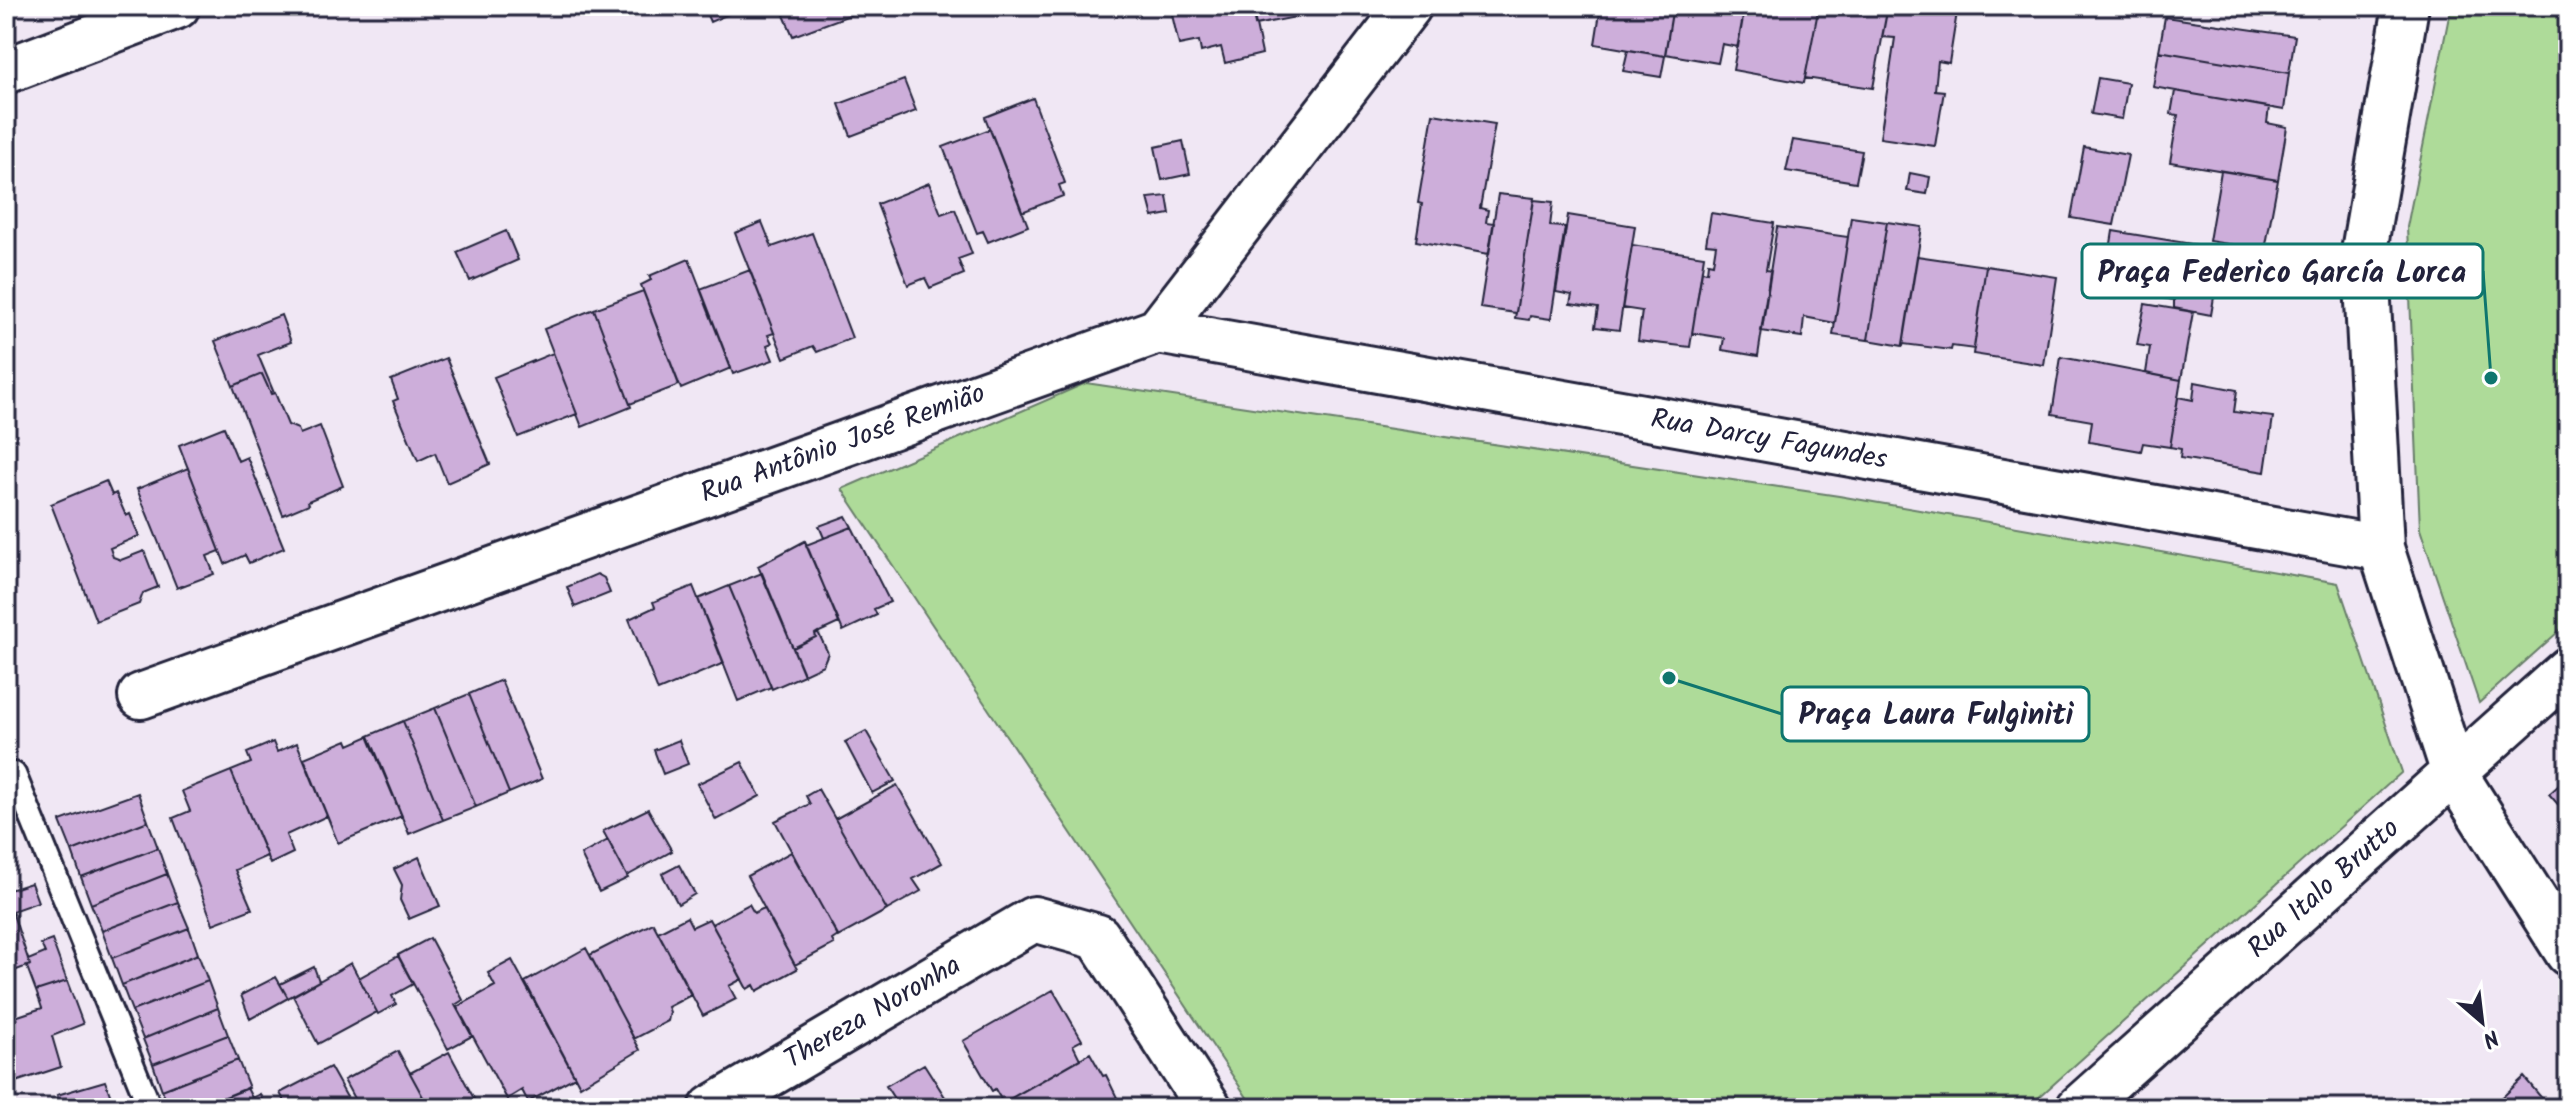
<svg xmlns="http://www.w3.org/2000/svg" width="2574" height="1114" font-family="Kalam,sans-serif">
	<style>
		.green { fill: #aedb99; stroke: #687e6a; stroke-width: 2 }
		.building { fill: #cdaeda; stroke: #22223b; stroke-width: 2 }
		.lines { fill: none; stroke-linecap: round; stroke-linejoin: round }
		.service-casing { stroke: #22223b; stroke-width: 28 }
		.minor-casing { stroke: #22223b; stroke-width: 50 }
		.service { stroke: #fff; stroke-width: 22 }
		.minor { stroke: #fff; stroke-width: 44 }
		.labels { text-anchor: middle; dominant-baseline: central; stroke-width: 7; stroke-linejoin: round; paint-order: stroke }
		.street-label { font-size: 28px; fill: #22223b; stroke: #fff }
		.leader { fill: none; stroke: #0f766e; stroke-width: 3 }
		.callout-dot { fill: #0f766e; stroke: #fff; stroke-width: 3 }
		.callout { fill: #fff; stroke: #0f766e; stroke-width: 3 }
		.callout-label { font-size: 30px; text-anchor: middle; font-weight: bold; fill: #22223b }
	</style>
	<rect width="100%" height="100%" fill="#f0e7f4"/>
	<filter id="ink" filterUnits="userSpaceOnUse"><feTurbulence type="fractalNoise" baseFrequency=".0125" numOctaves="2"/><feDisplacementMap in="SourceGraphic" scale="16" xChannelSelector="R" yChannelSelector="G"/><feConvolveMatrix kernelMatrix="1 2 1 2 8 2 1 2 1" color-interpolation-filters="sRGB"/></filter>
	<g filter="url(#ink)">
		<!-- green -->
		<path class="green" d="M2451,6H2568V623L2479,703L2420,529L2407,227Z
			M1086,383L1839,496L2338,583L2402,772L2027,1108H1254L842,489Z"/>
		<!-- building -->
		<path class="building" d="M703,6H747L710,22Z
			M780,6H856L858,12L793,36Z
			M1170,6H1252L1262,54L1225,63L1221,47L1201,52L1199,41L1179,45Z
			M1252,6H1326L1327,11L1255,25Z
			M1601,6H1673L1665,56L1595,44Z
			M1673,6H1745L1738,47L1722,44L1718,63L1665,54Z
			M1745,6H1819L1804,83L1733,70Z
			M1819,6H1888L1873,88L1805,78Z
			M1888,6H1958L1949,63L1938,61L1935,90L1944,91L1935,146L1880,138L1895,38L1882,37Z
			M2165,17L2295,36L2289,73L2159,51Z
			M1628,50L1665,56L1661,77L1623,71Z
			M2159,51L2289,73L2284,110L2153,87Z
			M2098,78L2128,83L2122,119L2091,114Z
			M904,80L916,111L851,136L839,104Z
			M2175,91L2269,107L2267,123L2287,127L2278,180L2170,162L2178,115L2171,114Z
			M1033,98L1065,183L1059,185L1063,196L1022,212L985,117Z
			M1433,114L1495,124L1480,208L1488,210L1486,222L1494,223L1489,254L1416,241L1422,204L1418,203Z
			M990,129L1028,226L988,242L983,231L977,233L943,147Z
			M1793,140L1862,151L1856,182L1786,171Z
			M1183,141L1190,174L1162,180L1155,147Z
			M2084,147L2128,155L2114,225L2071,218Z
			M2221,171L2278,180L2265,250L2209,241Z
			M1910,173L1930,177L1927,194L1907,191Z
			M929,183L941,214L955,209L972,254L958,259L964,274L930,288L925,278L908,285L877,204Z
			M1498,194L1534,198L1516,313L1480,308Z
			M1167,196L1170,214L1153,217L1148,198Z
			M1534,200L1553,202L1550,226L1565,227L1551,319L1530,316L1529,320L1515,318Z
			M1711,213L1774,223L1766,270L1771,271L1758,356L1722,350L1724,338L1692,333L1702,271L1707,272L1708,263L1713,264L1716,245L1706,244Z
			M1568,215L1635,226L1619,330L1595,327L1598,308L1570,304L1572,295L1556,292Z
			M1851,217L1887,222L1868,340L1833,335Z
			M762,222L772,247L812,233L852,338L817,352L813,346L784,358L735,233Z
			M1887,222L1922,227L1903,346L1868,340Z
			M1777,227L1848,237L1835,323L1804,317L1802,337L1761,331Z
			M506,231L518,260L470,281L457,252Z
			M2113,231L2222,249L2211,315L2174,308V300L2104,288Z
			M1632,245L1704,256L1690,347L1638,341L1642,311L1622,308Z
			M1917,256L1986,266L1974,349L1952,346L1951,350L1903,344Z
			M689,259L731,368L681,389L641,285L651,280L649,276Z
			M1986,266L2057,277L2044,365L1973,354Z
			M750,270L774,333L768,335L772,343L767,345L773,360L733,374L700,289Z
			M643,291L679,385L630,404L594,309Z
			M2145,304L2193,312L2181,380L2146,373L2150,347L2137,345Z
			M594,309L631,407L582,427L544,329Z
			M281,315L291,342L258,355L274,393L271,394L262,374L233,386L215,341Z
			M553,353L577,414L518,437L494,377Z
			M2061,357L2181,380L2170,447L2143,443L2141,451L2089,442L2092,421L2052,414Z
			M446,358L490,464L447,483L435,453L418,461L393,401L398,399L391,380Z
			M262,374L271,394L275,393L288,425L298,429L300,434L320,426L343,486L308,501L309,504L283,515L233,386Z
			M2195,382L2237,390L2234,412L2273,417L2265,472L2180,458L2181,449L2170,447L2178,397L2193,400Z
			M224,427L238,461L247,457L284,548L249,563L245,555L225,564L179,445Z
			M188,468L220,551L207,556L214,574L177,588L137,489Z
			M106,481L112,495L116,493L126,516L130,514L139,536L110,548L113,557L121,560L144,551L158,587L143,593L139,604L96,621L51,504Z
			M846,516L852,527L824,538L819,526Z
			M852,527L890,602L874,609L877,615L843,631L806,545Z
			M805,541L839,623L815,634L816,637L793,648L758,566Z
			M762,573L804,675L772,689L729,586Z
			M597,574L604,578L610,593L575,607L567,587Z
			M693,586L724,663L658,691L629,619L655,607L653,602Z
			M729,586L771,687L738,701L698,599Z
			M818,632L828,653L823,665L804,674L793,648L816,637L815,634Z
			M501,680L542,779L509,793L469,694Z
			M469,694L509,793L476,807L435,708Z
			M435,708L476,807L443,820L403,721Z
			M403,721L443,820L409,834L368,736Z
			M866,731L895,781L872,793L845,742Z
			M369,736L402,816L338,843L304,758L347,740L349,745Z
			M679,740L688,764L663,774L654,750Z
			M273,742L277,752L297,743L327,816L286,835L293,853L270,864L231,771L251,763L247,753Z
			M742,762L760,796L716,820L697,784Z
			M231,771L267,856L235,870L252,909L213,924L173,818L190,811L182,791Z
			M2568,777V816L2549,794Z
			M897,785L942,863L913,879L921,891L887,910L835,819Z
			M818,789L887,910L838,937L775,821L810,804L806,796Z
			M138,793L148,821L72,851L60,821Z
			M648,809L672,851L627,876L603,831Z
			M148,821L158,848L81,877L72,851Z
			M608,840L628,878L599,892L581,855Z
			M158,848L167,874L91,904L81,877Z
			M791,852L838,936L832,940L834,944L795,965L747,876Z
			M419,857L440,906L409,919L400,900L402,885L394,869Z
			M679,865L695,894L678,904L662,874Z
			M167,874L178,902L102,931L91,904Z
			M31,883L38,902L12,911L30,965L6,974V891Z
			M178,902L189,928L112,958L102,931Z
			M749,904L754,913L764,908L797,969L757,991L754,985L747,989L712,924Z
			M687,917L692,927L709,919L742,979L729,986L736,999L703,1016L658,932Z
			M653,923L691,995L668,1007L670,1012L668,1021L634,1039L590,955Z
			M189,928L198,954L122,985L112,958Z
			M430,938L463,1000L455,1005L472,1036L448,1049L398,955Z
			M52,940L67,981L36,991L27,967L30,965L28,960L45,953L41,944Z
			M586,948L640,1050L580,1086L525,982Z
			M198,954L208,981L132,1011L122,985Z
			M398,956L413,984L392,996L396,1004L378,1014L359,978Z
			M512,960L575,1077L528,1102L522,1090L507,1099L457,1007L495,986L488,973Z
			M351,963L377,1012L318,1044L293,996Z
			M314,967L319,981L288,998L280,984Z
			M276,977L288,998L250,1019L241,995Z
			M67,981L83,1024L52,1036L61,1067L6,1085V1020L42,1008L36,991Z
			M208,981L218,1008L143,1039L132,1011Z
			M1053,990L1082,1040L1073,1045L1080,1059L1003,1103L995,1089L992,1091L963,1041Z
			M218,1008L228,1035L153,1064L143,1039Z
			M228,1035L238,1060L162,1090L153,1064Z
			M398,1051L429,1108H359L344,1080Z
			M449,1052L479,1108H429L410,1073Z
			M1090,1053L1103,1076L1106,1075L1122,1108H1010L1006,1101Z
			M238,1060L249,1088L198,1108H169L162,1090Z
			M924,1064L952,1108H900L886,1086Z
			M330,1067L348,1099L331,1108H288L280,1093Z
			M2524,1077L2550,1108H2491Z
			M105,1081L115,1108H61L57,1095Z
			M247,1088L252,1098L260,1094L265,1108H198Z
			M348,1099L352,1108H331Z"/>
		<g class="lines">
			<!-- service casing -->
			<g class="service-casing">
				<path id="service" d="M14,774L150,1108"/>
			</g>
			<!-- minor casing -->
			<g class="minor-casing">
				<path id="minor" d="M2406,6L2365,245L2381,548L2454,773L2568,953
					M6,71L177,6
					M1158,331L2381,548
					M141,696L1158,331L1409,6
					M712,1108L1034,919L1098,937L1209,1108
					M2079,1108L2568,670"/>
			</g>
			<!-- service -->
			<use href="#service" class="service"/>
			<!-- minor -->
			<use href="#minor" class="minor"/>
		</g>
	</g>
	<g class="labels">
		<!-- street labels -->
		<g class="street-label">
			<text transform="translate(1769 440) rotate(10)">Rua Darcy Fagundes</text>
			<text transform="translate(843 444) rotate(-20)">Rua Antônio José Remião</text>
			<text transform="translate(2324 889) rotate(-42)">Rua Italo Brutto</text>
			<text transform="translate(873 1013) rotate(-30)">Thereza Noronha</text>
		</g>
	</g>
	<!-- callouts -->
	<path class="leader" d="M2491 378L2483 271M1669 678L1782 714"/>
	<g class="callout-dot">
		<circle cx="2491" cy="378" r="8"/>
		<circle cx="1669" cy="678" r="8"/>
	</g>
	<g class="callout">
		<rect x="2082" y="244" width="401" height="54" rx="8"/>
		<rect x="1782" y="687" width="307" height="54" rx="8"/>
	</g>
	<g class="callout-label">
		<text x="2282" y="282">Praça Federico García Lorca</text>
		<text x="1936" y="724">Praça Laura Fulginiti</text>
	</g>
	<!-- margin -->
	<rect width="2574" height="1114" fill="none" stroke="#fff" stroke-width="32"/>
	<rect x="16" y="16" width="2542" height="1082" fill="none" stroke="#22223b" stroke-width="3" filter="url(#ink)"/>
	<!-- north arrow -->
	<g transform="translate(2482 1022) rotate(152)" stroke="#ffffff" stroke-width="6" paint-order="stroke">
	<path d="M0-6L14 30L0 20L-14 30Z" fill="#22223b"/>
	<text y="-12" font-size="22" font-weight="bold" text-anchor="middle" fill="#22223b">N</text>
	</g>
</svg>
